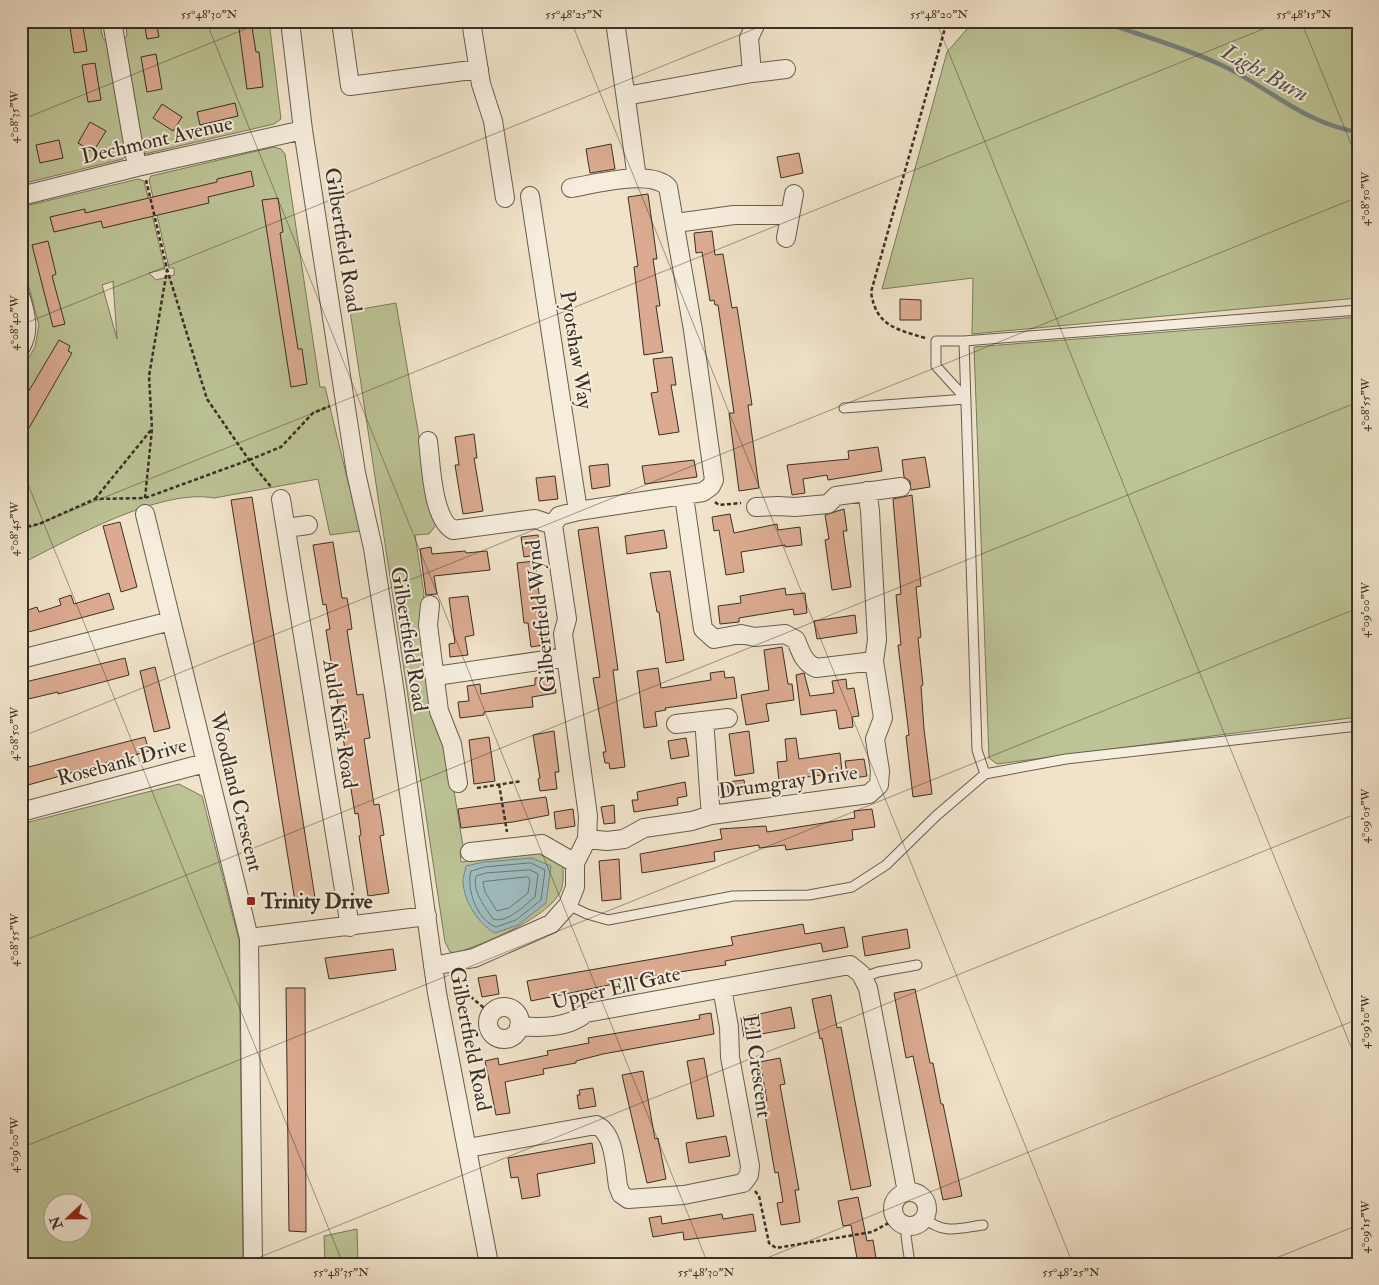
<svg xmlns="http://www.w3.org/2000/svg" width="1379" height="1285" font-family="'IM FELL Double Pica',serif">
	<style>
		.green { fill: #bcc395; stroke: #7a7a5e; fill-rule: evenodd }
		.water { fill: #9ebcc0; stroke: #768482 }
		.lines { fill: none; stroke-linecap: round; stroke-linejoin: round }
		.shore { stroke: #6c7673; stroke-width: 1 }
		.stream { stroke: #768482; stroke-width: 4.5 }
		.building { fill: #dbaa90; stroke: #393026 }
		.service-casing { stroke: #675d4f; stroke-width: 11 }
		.minor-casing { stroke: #675d4f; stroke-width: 20 }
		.path { stroke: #393026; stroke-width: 2.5; stroke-dasharray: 4 2.5; stroke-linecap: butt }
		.service { stroke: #f6eddd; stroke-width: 9 }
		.minor { stroke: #f6eddd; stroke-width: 18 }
		.ticks { fill: none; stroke: #393026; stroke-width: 1; stroke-opacity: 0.45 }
		.poi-dot { fill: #8f2418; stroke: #f6eddd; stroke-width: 2 }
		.labels { text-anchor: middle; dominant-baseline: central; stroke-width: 4; stroke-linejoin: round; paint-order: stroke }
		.street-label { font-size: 21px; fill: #393026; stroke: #f6eddd }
		.poi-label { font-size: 21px; font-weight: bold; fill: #393026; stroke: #f6eddd; text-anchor: start }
		.water-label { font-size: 22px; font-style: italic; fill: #52534c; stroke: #f6eddd }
		.neatline { fill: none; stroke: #393026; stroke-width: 2 }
		.ticks-label { font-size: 12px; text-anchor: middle; fill: #393026 }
	</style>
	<rect width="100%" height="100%" fill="#f1e3ca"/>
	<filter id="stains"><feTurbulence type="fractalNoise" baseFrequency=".004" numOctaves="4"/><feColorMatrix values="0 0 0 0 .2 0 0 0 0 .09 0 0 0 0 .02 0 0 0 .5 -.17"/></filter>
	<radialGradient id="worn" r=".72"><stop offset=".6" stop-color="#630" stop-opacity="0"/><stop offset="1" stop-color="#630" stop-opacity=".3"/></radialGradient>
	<!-- green -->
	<path class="green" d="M21,21H99L103,38L108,44L126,155L123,159L21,184Z
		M125,21H269L281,119L274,124L145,154L143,152L123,42L127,35Z
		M974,21H1358V298L972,334L973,278L882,289L947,52Z
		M274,147L281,149L285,154L320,387H325L360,531L330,535L318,479L214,498C160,488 70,539 21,564V488L24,487L21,483V371L35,347L39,325L21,258V207L138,179L144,181L165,269L149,273L156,280L174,275V268H169L149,180L151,176ZM114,281L113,282L117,339L102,285Z
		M396,303L432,512L436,525L429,534L415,535L424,594L423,601L463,846L460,852L461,862L543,850L563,863C563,871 564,882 561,890C551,917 483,944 456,953L450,952L445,942L350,311Z
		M1358,317V717L997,764L989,758L974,347Z
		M179,784L202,796L239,940L243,1264H21V824ZM52,1202H82V1232H52Z
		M357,1229L358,1264H325L324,1236Z"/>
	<!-- water -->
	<path class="water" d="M532,858L551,866L546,903L518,925L495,933C479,925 463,900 463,881C463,877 465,871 466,866L484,862Z"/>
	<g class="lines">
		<!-- shore -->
		<path class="shore" d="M531,863L545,870L541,900L516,920L496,927C477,920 466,889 471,871L485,867Z
			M530,870L538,874L535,897C525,905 507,924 493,919C485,907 472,891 476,876L486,873Z
			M528,877L530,880L528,893L509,908L497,911L485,892L483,882Z"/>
		<!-- stream -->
		<path class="stream" d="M1100,21C1139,35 1181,46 1219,64C1266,85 1304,124 1358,132"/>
	</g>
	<!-- building -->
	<path class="building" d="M69,21H82L87,51L74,53Z
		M144,21H156L159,37L147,39Z
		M238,21H251L256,52H259L263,87L247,89Z
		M156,54L162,89L147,92L141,57Z
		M95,63L101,100L88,102L82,65Z
		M235,103L238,116L200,125L197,112Z
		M162,104L182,117L173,131L153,118Z
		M90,122L106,131L93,152L78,143Z
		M59,140L63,158L40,163L36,145Z
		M611,144L615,169L590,173L586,149Z
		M799,153L803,173L781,178L777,157Z
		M251,171L254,186L208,197L209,203L103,228L101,221L54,232L50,217L85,209V213L217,182V179Z
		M648,194L657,259H653L660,306H656L663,352L644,355L634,267L638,266L628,197Z
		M278,198L283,232L280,233L298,349H302L307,384L291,387L262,200Z
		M712,231L715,255L723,254L732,308L737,307L752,405H748L759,488L739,491L729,413H734L718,305H715L714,300L710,301L702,252L696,253L694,233Z
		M48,241L56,274L52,276L65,324L53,327L32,245Z
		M900,299L921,300V320H900Z
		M59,340L70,346L68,351L72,353L21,442V404Z
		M672,357L676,385H671L679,432L659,435L651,393L658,392L653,359Z
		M474,434L477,458H474L483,511L463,514L455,465H459L455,437Z
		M878,447L882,471L828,480L827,475L803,479L805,493L792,495L787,465L849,459L848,451Z
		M925,457L930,487L911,490L910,481L904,477L902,460Z
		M694,460L697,477L645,484L642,466Z
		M608,464L610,486L592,489L589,466Z
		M555,476L558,499L539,501L536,478Z
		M912,495L921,586L916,587L921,637L918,638L923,685L921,686L924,729L932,794L913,797L906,736L909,735L898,645H901L896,595L901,594L893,499Z
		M252,497L316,904L296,908L231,500Z
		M844,509L847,531H843L851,587L832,590L825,540L829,539L825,515Z
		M730,514L734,533L777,524L778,530L800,527L802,545L785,547V545L741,552L744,572L726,575L719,530L714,531L712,517Z
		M120,522L137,587L121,592L103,526Z
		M598,527L618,670H613L625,767L610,769L609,763H605L603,752H606L593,678L600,677L578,530Z
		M664,530L667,548L627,554L625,536Z
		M538,535L541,554L524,557L521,537Z
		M333,542L342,598H347L350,614L352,629L347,630L357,695L363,694L370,738L364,739L374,805L379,804L384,835L380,836L389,893L368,896L359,836L361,835L358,813L355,814L345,751L343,736L347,735L344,720L342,704L338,705L326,630L330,629L328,617L326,604L323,605L313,545Z
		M431,547L432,554L465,551L466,553L487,551L490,570L434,576L437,594L426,595L420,549Z
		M535,561L543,626L546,625L549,644L531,647L528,623H524L517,563Z
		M670,571L684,660L666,663L659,612H657L650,573Z
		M785,588L786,595L805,593L807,613L794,615L793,609L739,618V622L720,624L718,606L741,603L740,596Z
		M109,593L114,609L21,634V616L26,615L25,611L37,607L39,612L61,605L59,599L71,595L74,604Z
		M468,596L474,635L465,637L468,655L450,657L449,644L455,643L449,598Z
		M855,615L857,633L817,639L814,621Z
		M782,647L788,684H792L794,700L766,704L769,721L746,725L741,695L769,690L764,650Z
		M125,658L129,675L58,694V692L24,700L21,683Z
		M155,667L170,728L154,732L140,671Z
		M658,668L661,688L711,680L710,673L724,671L725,678L734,677L737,698L665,708L666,710L655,712L657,726L644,728L637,671Z
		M804,673L810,696L834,693L832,681L846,679L847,689L854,688L859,716L852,717L853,727L839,729L836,710L801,715L796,675Z
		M554,676L556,693L532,697L533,707L484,712V715L460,718L458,702L469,701L467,686L480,684L481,694L535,685V678Z
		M554,731L559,772H555L557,789L540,791L538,779L540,778L533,735Z
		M749,731L754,773L735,776L729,734Z
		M145,737L149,751L21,787V769Z
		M489,737L495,781L474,784L469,740Z
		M686,738L689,756L671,759L668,741Z
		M796,738L799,759L840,753L842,772L779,781L777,762L787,761L785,739Z
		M864,759L867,776L848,779L845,761Z
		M744,780L746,794L729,796L727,782Z
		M685,782L687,796L677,798L678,805L634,812L632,800H638L637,792Z
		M546,797L549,815L513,822L461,828L458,809Z
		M614,805L615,823L604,824L601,807Z
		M573,809L575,826L556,829L554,812Z
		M872,809L875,827L852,830L853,840L786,850L785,845L759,848V845L714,852L715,861L642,873L640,854L722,839L720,829L766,826L767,832L855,818L854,811Z
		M619,859L621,899L602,901L599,861Z
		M803,924L805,934L844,927L848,947L823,952L821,943L725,961L726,965L613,982L614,984L531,1001L527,981L733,945L731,937Z
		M907,929L910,948L865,956L862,937Z
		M393,949L396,970L329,979L325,958Z
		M496,975L499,994L482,997L478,978Z
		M286,988H305L306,1232L289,1231Z
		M915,989L930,1063H933L941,1104H943L962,1196L943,1200L913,1056L906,1058L894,993Z
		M831,995L837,1028L841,1027L871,1186L851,1190L822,1038L820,1039L812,999Z
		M791,1007L795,1028L744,1037L741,1018Z
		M711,1013L714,1034L603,1054L576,1061V1063L543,1069L544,1074L505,1082L510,1113L496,1115L485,1061L498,1058L499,1065L548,1055L547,1051L589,1043L588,1038L700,1019L699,1015Z
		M704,1058L714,1116L697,1119L687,1061Z
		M780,1058L785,1084L780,1085L799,1190H795L800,1222L781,1225L777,1203L783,1202L778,1172L775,1173L773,1162L763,1102L767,1101L760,1062Z
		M643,1071L655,1139L658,1138L666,1179L647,1183L622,1075Z
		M593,1088L596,1106L579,1109L577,1095H580L579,1090Z
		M726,1136L730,1156L689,1163L686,1143Z
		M592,1143L595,1163L537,1174L540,1196L522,1199L518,1177L511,1178L508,1158Z
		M858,1197L867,1241L873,1240L877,1264H858L851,1225L843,1226L838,1201Z
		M722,1214L723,1219L753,1214L756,1231L684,1240L683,1232L653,1237L649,1218L661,1216L662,1224Z"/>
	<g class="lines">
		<!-- service casing -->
		<g class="service-casing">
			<path id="service" d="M844,408L966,399L936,366V341H964
				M985,774L977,750L964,341L1358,310
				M568,905L587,914L608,920L733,896L809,895L852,887L886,865L936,816L985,774L1066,759L1358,726
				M862,978L878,972L917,965
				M924,1218C944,1235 959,1228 983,1225
				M908,1226L906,1236L910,1264"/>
		</g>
		<!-- minor casing -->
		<g class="minor-casing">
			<path id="minor" d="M112,21L137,167
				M290,21L303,130L356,473L373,548L395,693L437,993L489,1264
				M341,21L350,86L479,69
				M471,21L481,84L493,121L505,198
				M615,21L637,178
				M752,73L749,38L757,21
				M626,96L752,73L786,69
				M21,196L137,167L303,130
				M530,196L578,511
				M676,223L734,215H790
				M786,238L794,194
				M21,298C26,315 30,331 21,347
				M428,441C431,464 432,518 453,530L535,519L553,525
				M684,496L703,629L714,639L741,634L755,637L785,634L796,640C801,652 803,662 816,668L874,661
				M281,499L350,927
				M756,507L778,506L795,507L828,504L836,496L901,487
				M145,514L249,938L253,1264
				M286,528L308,525
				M430,605L428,625L439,711L452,744L458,783
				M21,659L171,621
				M436,676L566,657
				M704,721C707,753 708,784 711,815
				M676,724L728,718
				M21,812L205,763
				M587,839L607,841L624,839L644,828L692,821L711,815L869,794L879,785L880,771L875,739L883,718L874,661L877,640L870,511L867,491
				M470,852L542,844L575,863
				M249,938L427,916
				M433,966L474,958L551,924L568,905L575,887V863L587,839L588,816L563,634L567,619L553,525L559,516L578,511L703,492L711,486L714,480L693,330L668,187C650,169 595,184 571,188
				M488 1023a16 16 0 1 1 32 0a16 16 0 1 1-32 0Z
				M519,1026C542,1028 568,1028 586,1013L850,965L861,974L868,988L907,1192
				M468,1148L596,1125C615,1133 615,1168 618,1186L621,1194L628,1199L684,1195L743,1183L749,1175L750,1166L730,1057L729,1027L722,988
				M893 1209a17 17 0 1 1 34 0a17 17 0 1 1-34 0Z"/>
		</g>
		<!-- path -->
		<path class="path" d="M1337,21L1358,25
			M146,180L167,269L207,399L249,460L272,488
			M925,338C896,329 876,326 871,292L947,21
			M145,498L152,429L149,376L167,270
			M95,499L151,430
			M715,502L719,505L741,503
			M21,528L39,524L95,499L145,498L249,460L281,447L313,413L330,406
			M499,784L507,832
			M477,788L522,781
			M453,992L464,991L491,1014
			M755,1191L759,1196L769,1243L776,1248L872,1232L896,1219"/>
		<!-- service -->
		<use href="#service" class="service"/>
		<!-- minor -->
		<use href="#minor" class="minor"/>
	</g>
	<!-- ticks -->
	<path class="ticks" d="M206,21L708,1264M571,21L1073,1264M936,21L1358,1064M1301,21L1358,161M21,120L265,21M21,325L774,21M21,467L343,1264M21,531L1283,21M21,737L1358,197M21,942L1358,402M21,1148L1358,608M243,1264L1358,813M752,1264L1358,1019M1261,1264L1358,1225"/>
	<!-- markers -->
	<rect class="poi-dot" x="246" y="896" width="10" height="10" rx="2.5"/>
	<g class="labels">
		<!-- street labels -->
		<g class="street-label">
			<text transform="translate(157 140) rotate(-13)">Dechmont Avenue</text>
			<text transform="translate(343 240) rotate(81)">Gilbertfield Road</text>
			<text transform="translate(576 350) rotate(81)">Pyotshaw Way</text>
			<text transform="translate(541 616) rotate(-96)">Gilbertfield Wynd</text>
			<text transform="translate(409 639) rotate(81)">Gilbertfield Road</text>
			<text transform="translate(340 724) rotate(81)">Auld Kirk Road</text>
			<text transform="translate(122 762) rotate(-15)">Rosebank Drive</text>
			<text transform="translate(788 782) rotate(-8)">Drumgray Drive</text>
			<text transform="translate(236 792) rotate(76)">Woodland Crescent</text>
			<text transform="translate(616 988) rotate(-13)">Upper Ell Gate</text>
			<text transform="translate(470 1039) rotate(79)">Gilbertfield Road</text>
			<text transform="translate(757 1066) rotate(82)">Ell Crescent</text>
		</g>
		<!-- poi labels -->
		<g class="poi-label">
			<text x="261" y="901">Trinity Drive</text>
		</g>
		<!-- water labels -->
		<g class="water-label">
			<text transform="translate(1265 73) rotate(29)">Light Burn</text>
		</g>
	</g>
	<!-- margin -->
	<rect width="1379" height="1285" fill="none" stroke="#f1e3ca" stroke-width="55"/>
	<!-- north arrow -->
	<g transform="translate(68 1218) rotate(248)"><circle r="24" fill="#f6eddd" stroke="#aaa194"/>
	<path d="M0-4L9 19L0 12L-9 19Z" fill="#8f2418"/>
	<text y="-8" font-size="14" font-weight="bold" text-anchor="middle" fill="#393026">N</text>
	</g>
	<rect x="28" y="28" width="1324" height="1230" class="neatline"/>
	<g class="ticks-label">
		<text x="209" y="18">55°48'30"N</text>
		<text x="574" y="18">55°48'25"N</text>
		<text x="939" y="18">55°48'20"N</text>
		<text x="1304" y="18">55°48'15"N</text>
		<text transform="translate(14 117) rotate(-90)" y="4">4°08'35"W</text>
		<text transform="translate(1365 199) rotate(-90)" y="4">4°08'50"W</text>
		<text transform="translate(14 323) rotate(-90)" y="4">4°08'40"W</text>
		<text transform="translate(1365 405) rotate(-90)" y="4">4°08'55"W</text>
		<text transform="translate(14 529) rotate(-90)" y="4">4°08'45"W</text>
		<text transform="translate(1365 610) rotate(-90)" y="4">4°09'00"W</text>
		<text transform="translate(14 734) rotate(-90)" y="4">4°08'50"W</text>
		<text transform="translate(1365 816) rotate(-90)" y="4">4°09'05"W</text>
		<text transform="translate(14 940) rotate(-90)" y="4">4°08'55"W</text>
		<text transform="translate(1365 1022) rotate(-90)" y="4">4°09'10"W</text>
		<text transform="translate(14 1145) rotate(-90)" y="4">4°09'00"W</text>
		<text transform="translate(1365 1227) rotate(-90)" y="4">4°09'15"W</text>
		<text x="341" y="1276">55°48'35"N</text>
		<text x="706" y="1276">55°48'30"N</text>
		<text x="1071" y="1276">55°48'25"N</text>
	</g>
	<rect width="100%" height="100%" filter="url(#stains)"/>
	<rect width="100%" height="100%" fill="url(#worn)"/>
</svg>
